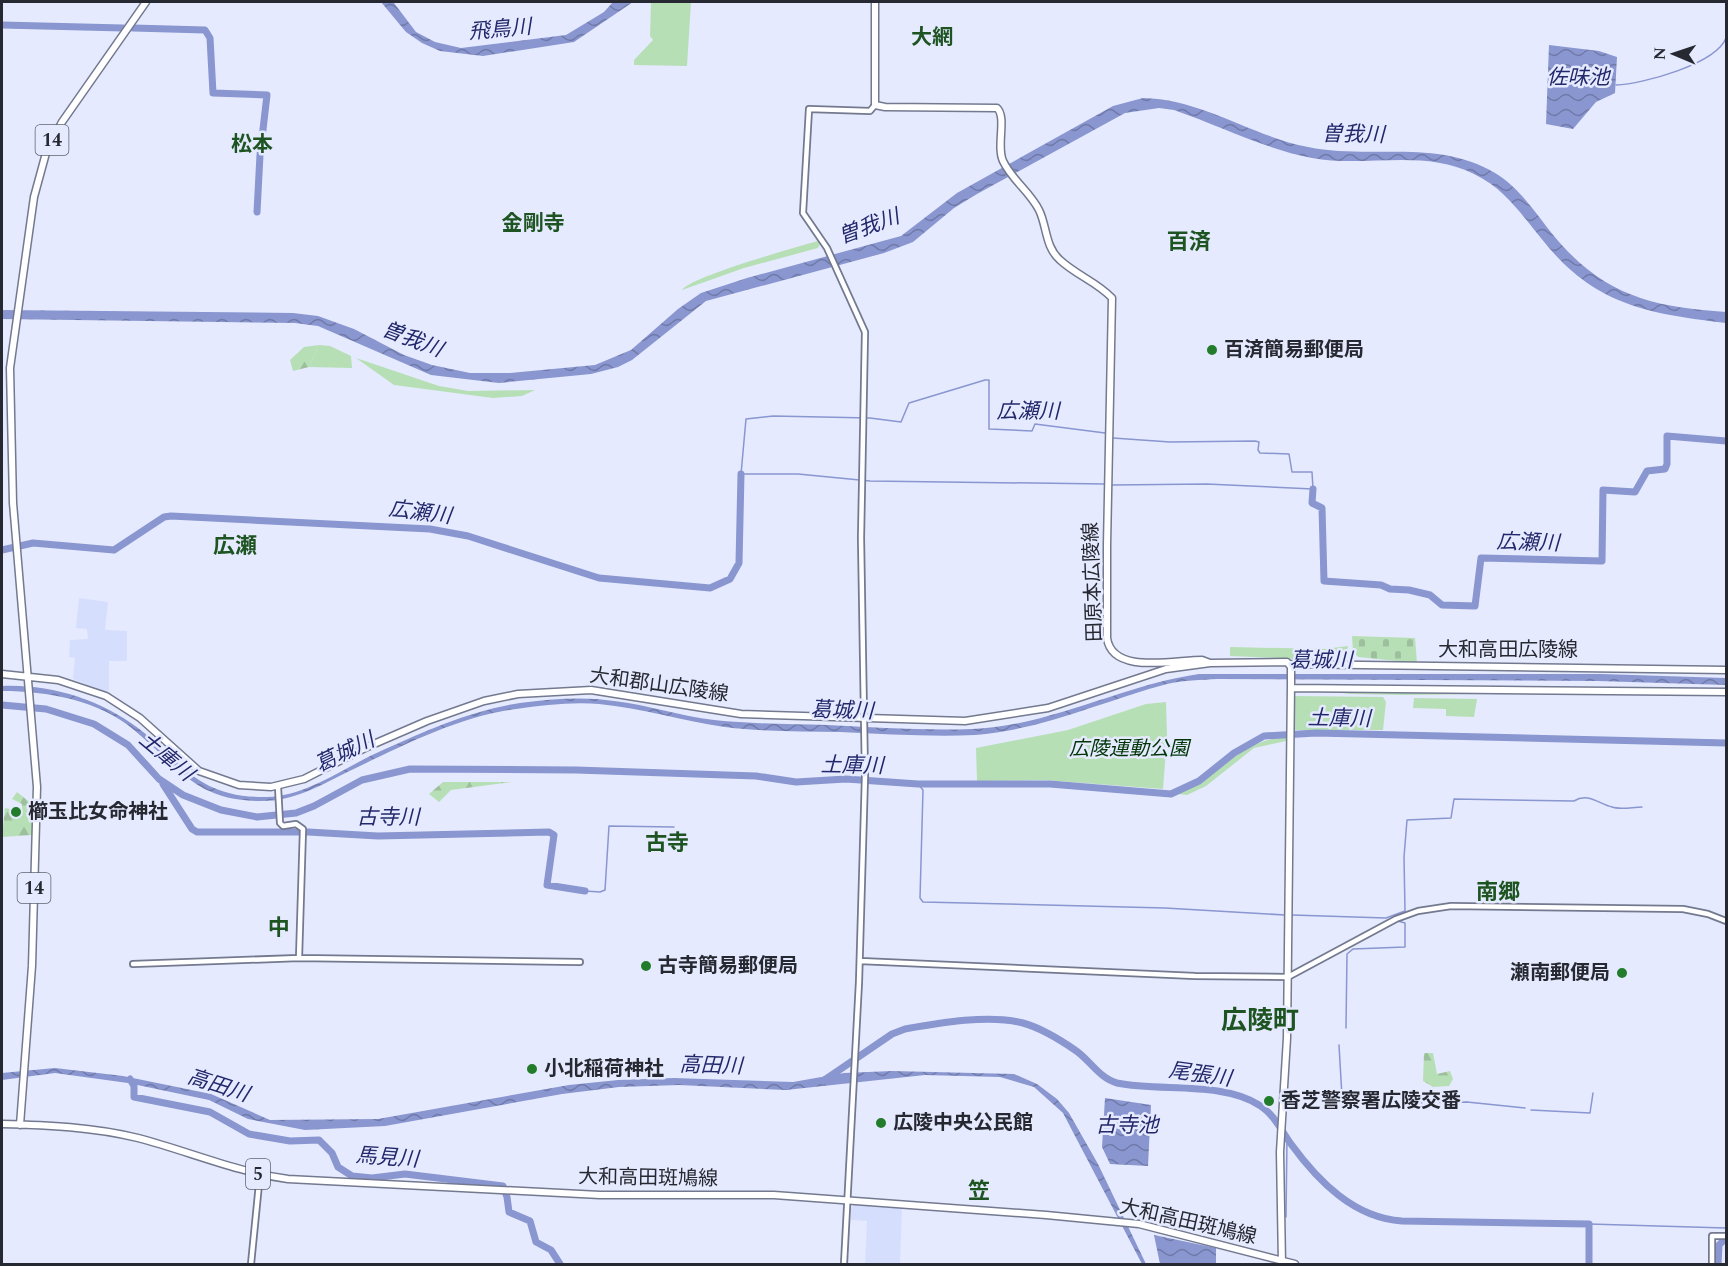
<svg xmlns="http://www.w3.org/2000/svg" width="1728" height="1266" font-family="Spectral,'Noto Sans JP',serif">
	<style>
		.built { fill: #d6defe }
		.green { fill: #b7dfb6 }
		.forest { fill: url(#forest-firs) }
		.cemetery { fill: url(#cemetery-stones) }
		.water { fill: url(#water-waves) }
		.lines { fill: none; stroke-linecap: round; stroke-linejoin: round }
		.stream { stroke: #8996d0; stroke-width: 1.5 }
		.river { stroke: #8996d0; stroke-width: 7 }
		.minor-casing { stroke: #73798f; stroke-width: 8 }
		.major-casing { stroke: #73798f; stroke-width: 9 }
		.minor { stroke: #fff; stroke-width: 4.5 }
		.major { stroke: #fff; stroke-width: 6 }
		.poi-dot { fill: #237c2b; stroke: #e5eafe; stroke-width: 2 }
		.labels { text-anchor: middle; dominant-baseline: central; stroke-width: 5; stroke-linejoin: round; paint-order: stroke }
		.shield { fill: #e5eafe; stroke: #60636f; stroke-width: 1.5 }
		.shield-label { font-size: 18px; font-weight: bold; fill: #272932 }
		.poi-label { font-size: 20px; font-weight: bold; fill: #272932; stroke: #e5eafe; text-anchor: start }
		.street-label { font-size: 20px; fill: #272932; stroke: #e5eafe }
		.park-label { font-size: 20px; font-style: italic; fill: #003606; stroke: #e5eafe }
		.water-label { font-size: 21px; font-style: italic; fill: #22286b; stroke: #e5eafe }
		.neighbourhood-label { font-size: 21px; font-weight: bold; fill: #1e5421; stroke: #e5eafe }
		.quarter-label { font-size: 22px; font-weight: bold; fill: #1e5421; stroke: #e5eafe }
		.district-label { font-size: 26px; font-weight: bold; fill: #1e5421; stroke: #e5eafe }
	</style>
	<defs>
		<pattern id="forest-firs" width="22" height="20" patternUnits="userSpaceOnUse" patternTransform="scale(1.5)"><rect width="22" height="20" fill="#b7dfb6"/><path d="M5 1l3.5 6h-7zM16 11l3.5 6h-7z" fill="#9dbf9d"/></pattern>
		<pattern id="cemetery-stones" width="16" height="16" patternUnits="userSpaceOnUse" patternTransform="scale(1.5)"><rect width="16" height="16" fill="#b7dfb6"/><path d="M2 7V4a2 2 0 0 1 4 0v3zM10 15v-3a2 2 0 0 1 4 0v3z" fill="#9dbf9d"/></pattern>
		<pattern id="water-waves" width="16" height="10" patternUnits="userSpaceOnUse" patternTransform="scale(1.5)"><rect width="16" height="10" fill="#8996d0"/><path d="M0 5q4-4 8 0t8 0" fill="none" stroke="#707aa9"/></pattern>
	</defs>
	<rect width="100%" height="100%" fill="#e5eafe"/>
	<!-- built -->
	<path class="built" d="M79,598L108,602L105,630L127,631V661H109V690L104,692L73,679L75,658L69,657L70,640L88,639L87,629L76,628Z
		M854,1205L902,1207L900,1264L865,1263L867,1221L851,1220V1208Z"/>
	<!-- green -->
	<path class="green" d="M651,2H691L687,66L634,65V60L653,40L650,36Z
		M818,241L820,244L818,248L744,268L682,290C690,277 796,247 818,241Z
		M319,345L330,346L351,356L352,368L309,367Z
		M356,358L439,386L468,391L535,390L522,396L493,398L394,385Z
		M1348,646L1346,656L1298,659L1230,656V647L1325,649Z
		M1312,689L1557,693L1405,695L1350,694Z
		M1294,696L1383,697L1386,702L1383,730H1294Z
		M1414,698L1477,699L1474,717L1446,716V709L1413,708Z
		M1166,702L1167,737L1163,789L1044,780L977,781L976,748L1068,730L1146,704Z
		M1286,737V741L1254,748L1206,786L1187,795L1178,794C1218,776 1240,740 1286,737Z"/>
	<!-- forest -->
	<path class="forest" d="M319,345L309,367L293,371L290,360L304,347Z
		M443,782H512L451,790L439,802L429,794Z
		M17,792L32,804V835L2,837L5,808L10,809L14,816H22V804L12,799Z
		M1424,1053H1433L1437,1074L1450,1071L1453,1079L1449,1086L1433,1087L1423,1081Z"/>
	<!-- cemetery -->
	<path class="cemetery" d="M1352,636L1415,638L1417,663L1358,657L1353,651Z"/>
	<!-- water -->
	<path class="water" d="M381,2L394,3L416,32L435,42L461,48L566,35L604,12L613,2H633L574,42L483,56L440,51L422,43L406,32Z
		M1549,45L1599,51L1617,57L1615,93L1596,102L1573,129L1546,124Z
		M1143,98C1202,99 1251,136 1308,147C1370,160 1437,138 1495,173C1520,188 1536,214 1554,236C1604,296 1653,307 1726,312V323C1651,314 1596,306 1545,243C1522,216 1507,190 1474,174C1423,148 1365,168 1312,158C1265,149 1220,126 1174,110L1159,108L1125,113L977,194L954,208L913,242L884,253L706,301L632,360L618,367L591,374L499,383L431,375L318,326L295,323L2,319V310L293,313L318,316L354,329L404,355L432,365L470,373H510L595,365L631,350L678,309L701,293L747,278L901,236L957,193L1113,106Z
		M1199,674H1601L1726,678V685L1598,681L1218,679C1201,680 1183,680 1167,684C1103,701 1042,730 975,735C931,737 885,734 840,732C802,731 763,732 725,727C683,721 642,708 599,704C572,702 543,705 516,709C462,716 408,743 360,766C325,782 298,802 258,801C194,800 178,766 134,730C99,700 47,691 2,691V686C50,684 99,699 138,728C185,764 197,798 267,797C308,796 346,766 383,750C427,730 472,710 520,703C551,699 583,696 614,701C648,705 680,716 714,720C752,724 789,724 827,725C875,727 924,731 972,729C1051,726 1122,685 1199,674Z
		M55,1068L123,1076L211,1094L270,1120L378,1119L569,1085L618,1080L674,1078L793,1082L844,1073L892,1071L1014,1074L1037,1084L1057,1099L1069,1113L1098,1164L1146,1264H1142L1063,1113L1034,1087L1000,1077L925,1075L786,1090L679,1085L619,1087L562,1094L385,1126L305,1130L248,1119L209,1100L128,1083L55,1073L2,1080V1073Z
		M1105,1098L1151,1105L1148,1166L1110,1164L1102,1147Z
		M1154,1235L1216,1248V1264H1160Z"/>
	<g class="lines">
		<!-- stream -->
		<path class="stream" d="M1616,85C1643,84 1716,64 1726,38
			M1105,484L870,481L798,474H741L746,419L773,416L870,418L901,422L909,403L985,380H989V429L1032,431L1035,424L1105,433
			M1112,485L1207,484L1313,489L1312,472H1292L1289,454L1260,453L1258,450L1259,442L1255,441L1170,442L1113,438
			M918,784L923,790L920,898L923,902L1165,908L1285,915
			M585,891L600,892L605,890L609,826L674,827
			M1292,915L1386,918L1405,911L1404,857L1407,820L1451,818L1454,799L1574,801C1588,792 1599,804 1612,807C1620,810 1633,807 1642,807
			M1346,1028L1347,954L1353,949L1405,947V923L1398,921
			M1339,1045L1342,1097L1345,1099L1388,1103L1467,1102L1525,1108
			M1531,1110L1590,1113L1593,1093
			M1286,1217L1287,1138
			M1589,1224L1726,1228"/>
		<!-- river -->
		<path class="river" d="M2,25L123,28
			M133,28L205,30L210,38L213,93L267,95L260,155L257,212
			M1313,489L1312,503L1322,508L1324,581L1381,585L1390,589L1409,590L1430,595L1442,605L1475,606L1481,558L1602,561L1603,490L1635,492L1647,471L1665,469L1667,464V436L1726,441
			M2,550L33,543L114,550L164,517L171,516L430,529L468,536L599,578L710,588L730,579L739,563L741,474
			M2,705L46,709L94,724L128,745L159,779L183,795L221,810L257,817L296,813L314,806L362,780L410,769L576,770L756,776L796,782L846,779L918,784H1050L1171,794L1199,781L1234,753L1264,736L1316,733L1726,743
			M163,784L192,829L197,832H308L378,836L549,832L554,835L547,885L585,891
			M130,1079L134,1086V1097L210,1112L249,1134L290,1141L319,1140L332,1153L338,1167L352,1176L372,1178L405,1174L503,1186L507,1197L509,1212L530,1221L536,1242L551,1250L560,1264
			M823,1081L892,1034L905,1029C939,1023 989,1014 1023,1023C1041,1028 1059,1039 1075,1050C1089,1059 1100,1079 1117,1083C1160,1092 1222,1081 1259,1105C1274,1114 1281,1130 1291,1144C1318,1181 1354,1218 1402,1221L1589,1224V1264
			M1718,1264L1719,1245L1726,1238"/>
		<!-- minor casing -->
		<g class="minor-casing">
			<path id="minor" d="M278,787L280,823L283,826L296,824L303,829L299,958
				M860,961L1195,976L1288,977L1396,919L1418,911L1451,906L1683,909L1708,914L1726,921
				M133,964L299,958L580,962
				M251,1264L260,1174
				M844,1264L859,982L865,776L861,538L865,332L827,248L803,213L809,109L870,111L875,105
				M1712,1264V1236H1726"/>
		</g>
		<!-- major casing -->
		<g class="major-casing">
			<path id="major" d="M875,2V105L885,107L997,108C1007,117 996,146 1003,161C1012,180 1030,192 1039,210C1047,226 1045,247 1060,260C1076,275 1097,282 1112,298L1107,545V638C1112,675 1174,660 1202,660L1210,663
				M1290,664L1726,670
				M2,674L58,680L106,696L140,718L199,771L239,785L271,787L304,779L367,747L427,721L484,701L518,694L591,690L741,714L965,721L1048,708L1166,669L1210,663L1287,662L1291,667V684L1287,1038L1280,1152L1282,1264
				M1291,688L1726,692
				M2,1124C47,1125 93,1127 138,1138C188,1151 236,1172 288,1179L600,1195H774L1046,1215L1139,1224L1295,1264
				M20,1125L32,966L37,787L13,503L10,368L34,197L46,153L62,122L146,2"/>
		</g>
		<!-- minor -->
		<use href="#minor" class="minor"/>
		<!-- major -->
		<use href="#major" class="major"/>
	</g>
	<!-- markers -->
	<g class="poi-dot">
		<circle cx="1212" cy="350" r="6"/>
		<circle cx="16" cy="812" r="6"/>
		<circle cx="646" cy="966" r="6"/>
		<circle cx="1622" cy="973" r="6"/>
		<circle cx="532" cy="1069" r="6"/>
		<circle cx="1269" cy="1101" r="6"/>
		<circle cx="881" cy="1123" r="6"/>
	</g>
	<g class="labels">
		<!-- shield labels -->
		<g class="shield">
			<rect x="35.5" y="125" width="33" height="30" rx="4.5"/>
			<rect x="17.5" y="873" width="33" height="30" rx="4.5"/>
			<rect x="246" y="1159" width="24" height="30" rx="4.5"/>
		</g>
		<g class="shield-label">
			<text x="52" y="140">14</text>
			<text x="34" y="888">14</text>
			<text x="258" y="1174">5</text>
		</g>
		<!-- poi labels -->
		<g class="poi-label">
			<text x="1224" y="350">百済簡易郵便局</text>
			<text x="28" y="812">櫛玉比女命神社</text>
			<text x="658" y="966">古寺簡易郵便局</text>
			<text x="1610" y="973" text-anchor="end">瀬南郵便局</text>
			<text x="544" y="1069">小北稲荷神社</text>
			<text x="1281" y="1101">香芝警察署広陵交番</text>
			<text x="893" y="1123">広陵中央公民館</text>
		</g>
		<!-- street labels -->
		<g class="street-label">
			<text transform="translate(1093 582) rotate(-92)">田原本広陵線</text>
			<text x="1508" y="650">大和高田広陵線</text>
			<text transform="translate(659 685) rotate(8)">大和郡山広陵線</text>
			<text transform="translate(648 1178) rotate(1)">大和高田斑鳩線</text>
			<text transform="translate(1188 1222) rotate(13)">大和高田斑鳩線</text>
		</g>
		<!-- park labels -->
		<g class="park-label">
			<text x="1129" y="749">広陵運動公園</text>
		</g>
		<!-- water labels -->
		<g class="water-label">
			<text transform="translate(500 30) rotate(-5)">飛鳥川</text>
			<text x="1578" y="78">佐味池</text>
			<text transform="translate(1353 135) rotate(1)">曽我川</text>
			<text transform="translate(869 227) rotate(-20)">曽我川</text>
			<text transform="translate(412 340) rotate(21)">曽我川</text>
			<text x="1028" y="412">広瀬川</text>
			<text transform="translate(420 513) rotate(7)">広瀬川</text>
			<text transform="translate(1528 543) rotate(2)">広瀬川</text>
			<text x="1321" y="661">葛城川</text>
			<text transform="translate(842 711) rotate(2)">葛城川</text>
			<text transform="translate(1339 719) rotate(1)">土庫川</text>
			<text transform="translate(345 753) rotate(-26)">葛城川</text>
			<text transform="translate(166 757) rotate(40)">土庫川</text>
			<text transform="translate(852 766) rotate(1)">土庫川</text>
			<text x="388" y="818">古寺川</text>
			<text transform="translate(711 1066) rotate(2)">高田川</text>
			<text transform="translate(1200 1075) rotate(8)">尾張川</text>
			<text transform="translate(218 1086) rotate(18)">高田川</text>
			<text x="1127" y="1126">古寺池</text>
			<text transform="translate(387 1158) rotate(4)">馬見川</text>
		</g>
		<!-- neighbourhood labels -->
		<g class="neighbourhood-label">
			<text x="932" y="38">大網</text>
			<text x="252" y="145">松本</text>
			<text x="533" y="224">金剛寺</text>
		</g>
		<!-- quarter labels -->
		<g class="quarter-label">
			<text x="1189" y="242">百済</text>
			<text x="235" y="546">広瀬</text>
			<text x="667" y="843">古寺</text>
			<text x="1498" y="892">南郷</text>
			<text x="279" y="928">中</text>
			<text x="979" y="1191">笠</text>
		</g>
		<!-- district labels -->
		<g class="district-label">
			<text x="1260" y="1021">広陵町</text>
		</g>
	</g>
	<!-- border -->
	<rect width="1728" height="1266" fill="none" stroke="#272932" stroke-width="6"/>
	<!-- north arrow -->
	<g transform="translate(1674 54) rotate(272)" stroke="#e5eafe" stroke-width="4.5" paint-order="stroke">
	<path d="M0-4.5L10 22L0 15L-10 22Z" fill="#272932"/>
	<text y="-9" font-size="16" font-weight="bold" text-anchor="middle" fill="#272932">N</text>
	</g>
</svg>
